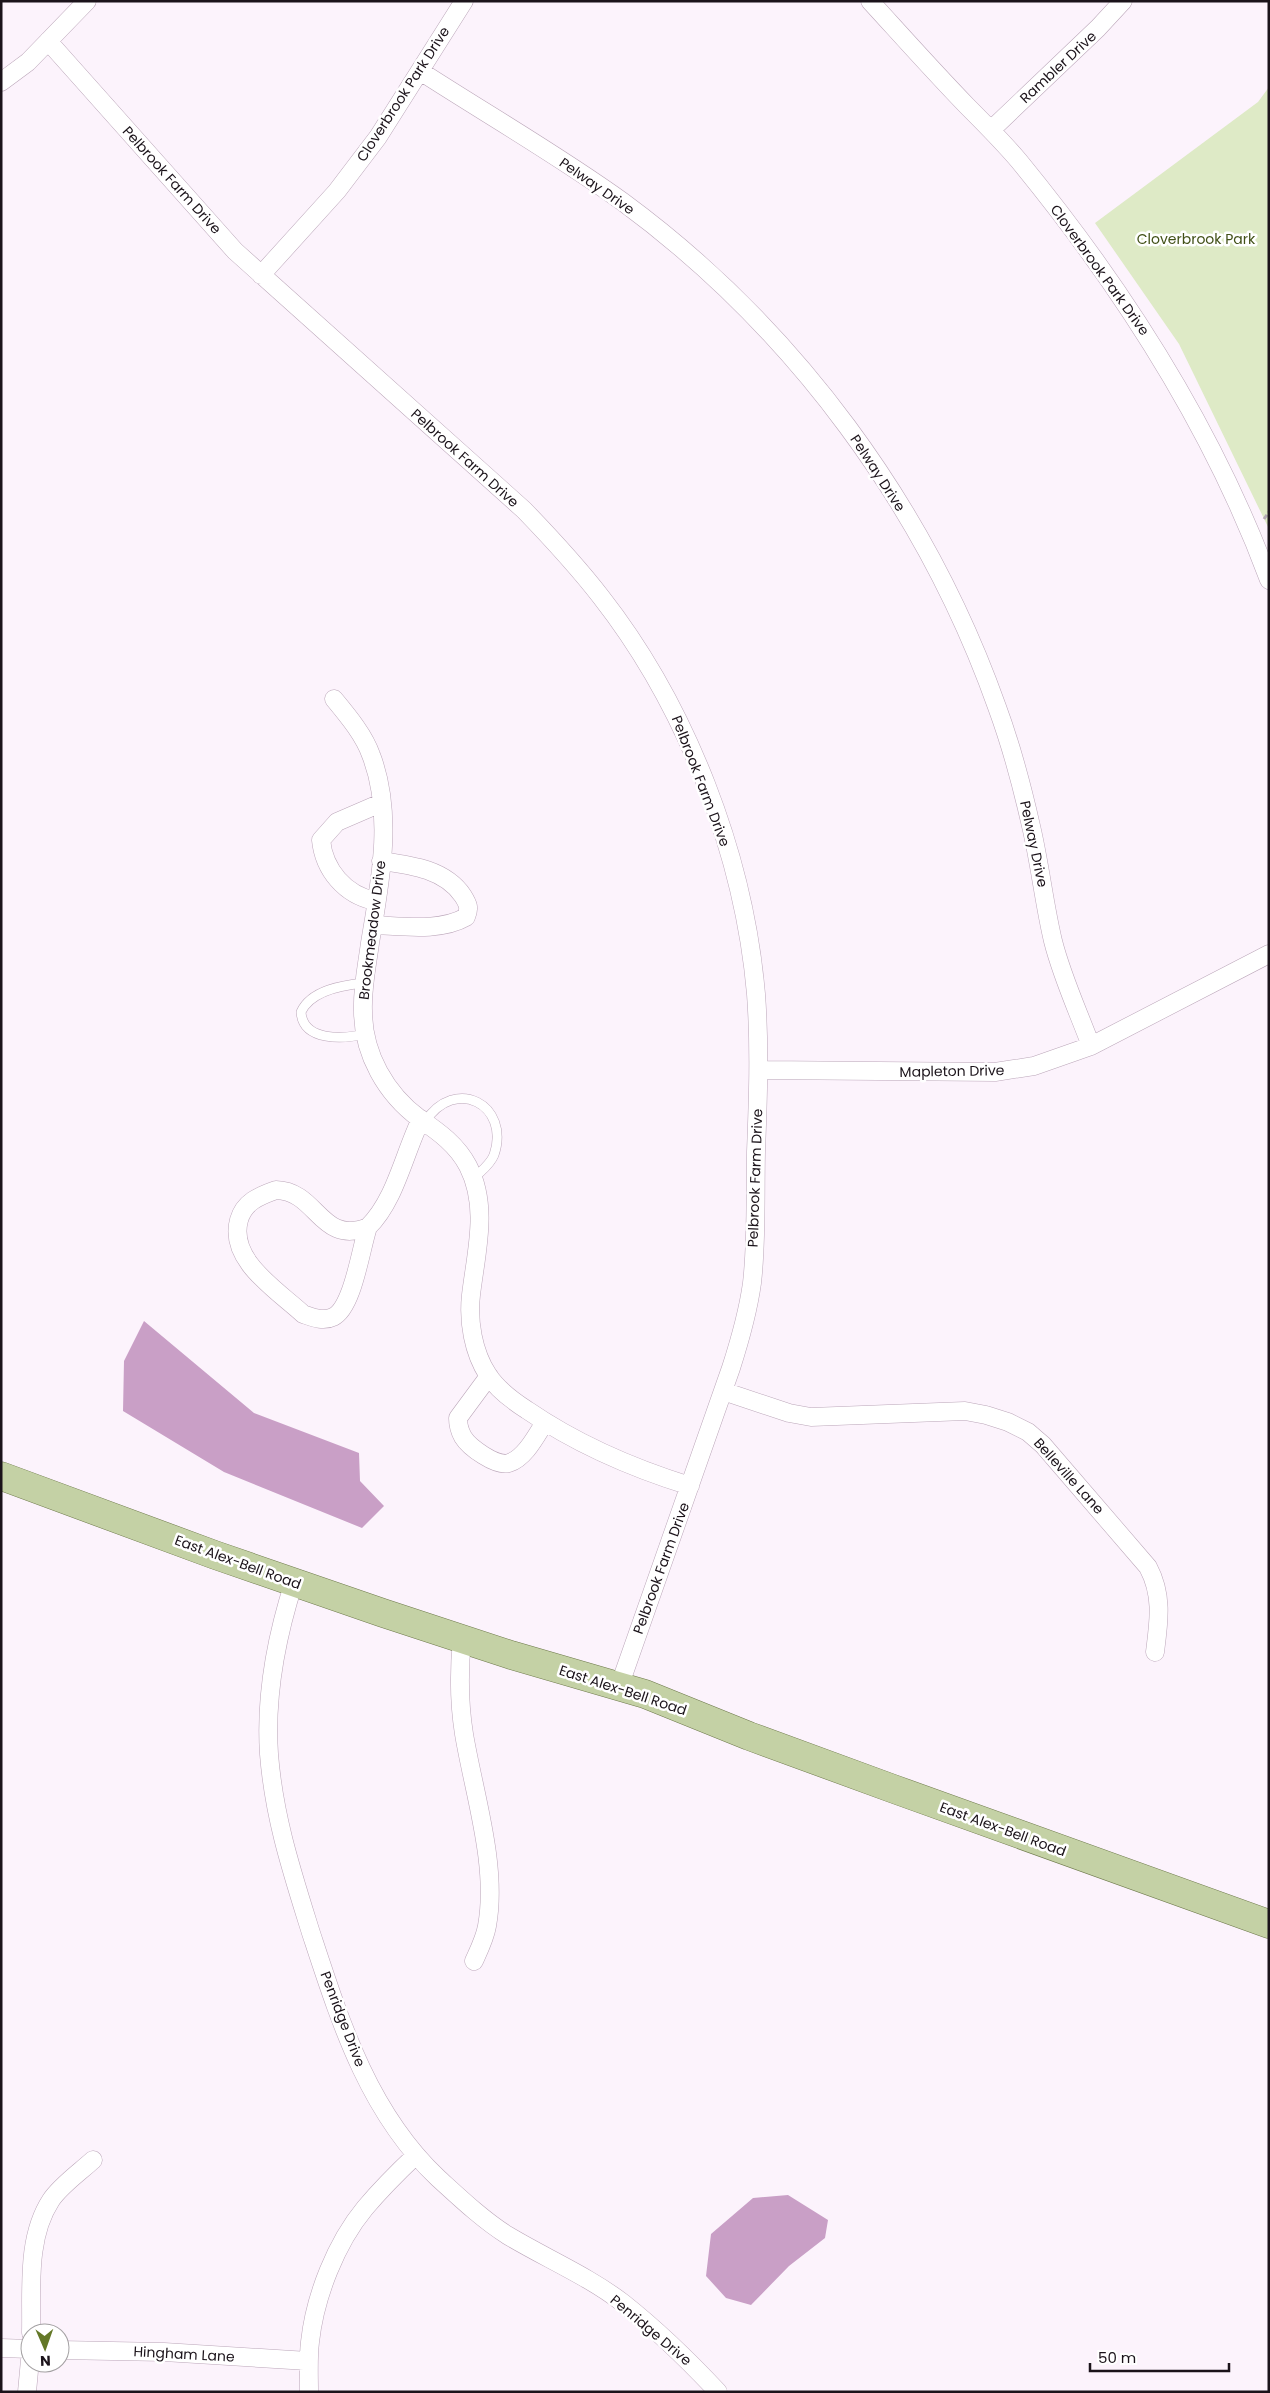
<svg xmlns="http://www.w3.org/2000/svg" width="1270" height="2393" font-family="Poppins,sans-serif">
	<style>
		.green { fill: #deeac6 }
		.water { fill: #c99fc6 }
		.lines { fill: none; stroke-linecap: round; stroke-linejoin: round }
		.service-casing { stroke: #bba6b9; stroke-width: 10 }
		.minor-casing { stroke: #bba6b9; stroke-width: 19 }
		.primary-casing { stroke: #6f7a4d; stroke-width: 29 }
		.path { stroke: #b3aab3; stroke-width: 3; stroke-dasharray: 5 2.5; stroke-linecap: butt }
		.service { stroke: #fff; stroke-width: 9 }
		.minor { stroke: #fff; stroke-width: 18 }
		.primary { stroke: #c4d1a5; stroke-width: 28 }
		.labels { text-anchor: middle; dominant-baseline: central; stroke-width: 5; stroke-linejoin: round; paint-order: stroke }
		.street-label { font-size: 14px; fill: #1b131a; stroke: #fff }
		.park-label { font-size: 14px; fill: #425118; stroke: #fff }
	</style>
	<rect width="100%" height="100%" fill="#fcf3fc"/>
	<!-- green -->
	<path class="green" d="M1269,87V529L1179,344L1095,223L1258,102Z"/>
	<!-- water -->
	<path class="water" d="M144,1321L254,1413L359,1453L360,1481L384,1506L362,1528L224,1472L123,1411L124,1361Z
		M788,2195L828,2220L825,2238L789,2266L751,2305L726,2298L706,2276L711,2234L753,2198Z"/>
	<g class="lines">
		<!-- service casing -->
		<g class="service-casing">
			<path id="service" d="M364,983C343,985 311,990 301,1012C303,1042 344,1039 365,1034
				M425,1122C455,1075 511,1105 494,1155C490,1165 481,1171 474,1178"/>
		</g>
		<!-- minor casing -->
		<g class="minor-casing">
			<path id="minor" d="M870,1C902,36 934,72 967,106C985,124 1003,142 1019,161C1123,288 1212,426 1269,580
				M48,41L235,251L524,510C551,538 577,566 601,597C687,707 744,855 756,994C760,1047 758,1100 756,1152C755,1195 757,1240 752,1283C748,1312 740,1340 731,1368L619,1687
				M420,71C488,115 558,155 623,202C794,328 926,507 997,707C1011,745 1022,786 1031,826C1040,864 1044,903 1053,941C1062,977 1078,1011 1091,1046
				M1,82L28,62L87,1
				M991,130L1098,28L1123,1
				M261,275L337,191L378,137L464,1
				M334,699C348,716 364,735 371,755C394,814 380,883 370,943C367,966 362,988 363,1011C363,1054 386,1094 420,1119C439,1132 457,1145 468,1166C489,1207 476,1252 471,1295C468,1321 473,1352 488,1375C497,1389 513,1401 527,1410C578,1445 632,1468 690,1486
				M375,901C345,895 324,870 321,840L337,822L381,803
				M373,925C402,926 440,932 466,917C470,908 468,904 463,896C445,869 410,865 381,861
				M759,1070L995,1072L1034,1066L1091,1046L1269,954
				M276,1190C318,1191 320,1246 368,1227C361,1247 353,1308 333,1317C323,1322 312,1317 303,1314C277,1290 228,1260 239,1220C244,1202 259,1196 276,1190Z
				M368,1227C395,1201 404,1154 421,1119
				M489,1376L458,1418C458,1425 459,1430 463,1437C469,1447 496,1467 509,1463C525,1458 536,1436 545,1422
				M723,1391L789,1413L811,1417L965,1411L986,1415L1008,1422L1028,1432L1043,1445L1148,1567C1163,1595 1159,1621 1155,1652
				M294,1582C276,1638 265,1695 269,1754C274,1818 292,1872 311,1933C340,2021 368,2112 438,2178C460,2198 482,2219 507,2235C545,2258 588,2276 623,2303C657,2330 689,2361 718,2392
				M462,1639C459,1670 459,1703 464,1734C474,1794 498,1866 487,1926C485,1938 479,1950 474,1961
				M31,2333C32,2290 26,2238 51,2200C60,2186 81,2171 93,2160
				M1,2348L30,2349
				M60,2350L164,2352L308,2361
				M27,2392L30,2360
				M309,2392C309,2375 308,2358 310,2342C315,2296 336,2243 365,2208C381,2189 398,2172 416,2155"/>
		</g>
		<!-- primary casing -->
		<g class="primary-casing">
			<path id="primary" d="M1,1476L215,1555L383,1613L511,1655L645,1694L749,1736L891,1788L1269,1924"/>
		</g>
		<!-- path -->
		<path class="path" d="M1264,519L1269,512"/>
		<!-- service -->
		<use href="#service" class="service"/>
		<!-- minor -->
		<use href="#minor" class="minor"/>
		<!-- primary -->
		<use href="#primary" class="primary"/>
	</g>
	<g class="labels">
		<!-- street labels -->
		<g class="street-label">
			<text transform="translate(1058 67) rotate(-43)">Rambler Drive</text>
			<text transform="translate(403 94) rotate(-57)">Cloverbrook Park Drive</text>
			<text transform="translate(172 180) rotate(48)">Pelbrook Farm Drive</text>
			<text transform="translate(597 186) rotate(35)">Pelway Drive</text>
			<text transform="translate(1100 270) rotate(54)">Cloverbrook Park Drive</text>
			<text transform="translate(465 458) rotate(42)">Pelbrook Farm Drive</text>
			<text transform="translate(878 473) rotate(57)">Pelway Drive</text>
			<text transform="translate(701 781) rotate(69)">Pelbrook Farm Drive</text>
			<text transform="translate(1034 844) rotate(78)">Pelway Drive</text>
			<text transform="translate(372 930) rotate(-83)">Brookmeadow Drive</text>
			<text transform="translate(952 1071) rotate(-1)">Mapleton Drive</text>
			<text transform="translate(755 1178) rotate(-88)">Pelbrook Farm Drive</text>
			<text transform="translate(1069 1476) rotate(48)">Belleville Lane</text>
			<text transform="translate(238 1562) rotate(20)">East Alex-Bell Road</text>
			<text transform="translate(661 1568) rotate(-70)">Pelbrook Farm Drive</text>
			<text transform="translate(623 1690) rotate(18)">East Alex-Bell Road</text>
			<text transform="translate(1003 1829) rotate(20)">East Alex-Bell Road</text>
			<text transform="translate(343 2019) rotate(69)">Penridge Drive</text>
			<text transform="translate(651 2330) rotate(40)">Penridge Drive</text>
			<text transform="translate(184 2354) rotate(3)">Hingham Lane</text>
		</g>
		<!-- park labels -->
		<g class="park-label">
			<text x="1196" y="239">Cloverbrook Park</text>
		</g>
	</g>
	<!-- border -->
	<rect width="1270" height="2393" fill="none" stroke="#1b131a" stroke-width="5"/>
	<!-- north arrow -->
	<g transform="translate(45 2348) rotate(178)"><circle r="24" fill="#ffffff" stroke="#a4a1a3"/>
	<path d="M0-4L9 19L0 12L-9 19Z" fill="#647828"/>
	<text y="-8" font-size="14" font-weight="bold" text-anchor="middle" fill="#1b131a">N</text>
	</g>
	<!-- scale -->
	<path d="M1090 2363v8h139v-8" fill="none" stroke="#1b131a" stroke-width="2.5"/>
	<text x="1098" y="2363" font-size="15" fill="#1b131a" stroke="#ffffff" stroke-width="4" paint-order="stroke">50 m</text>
</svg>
